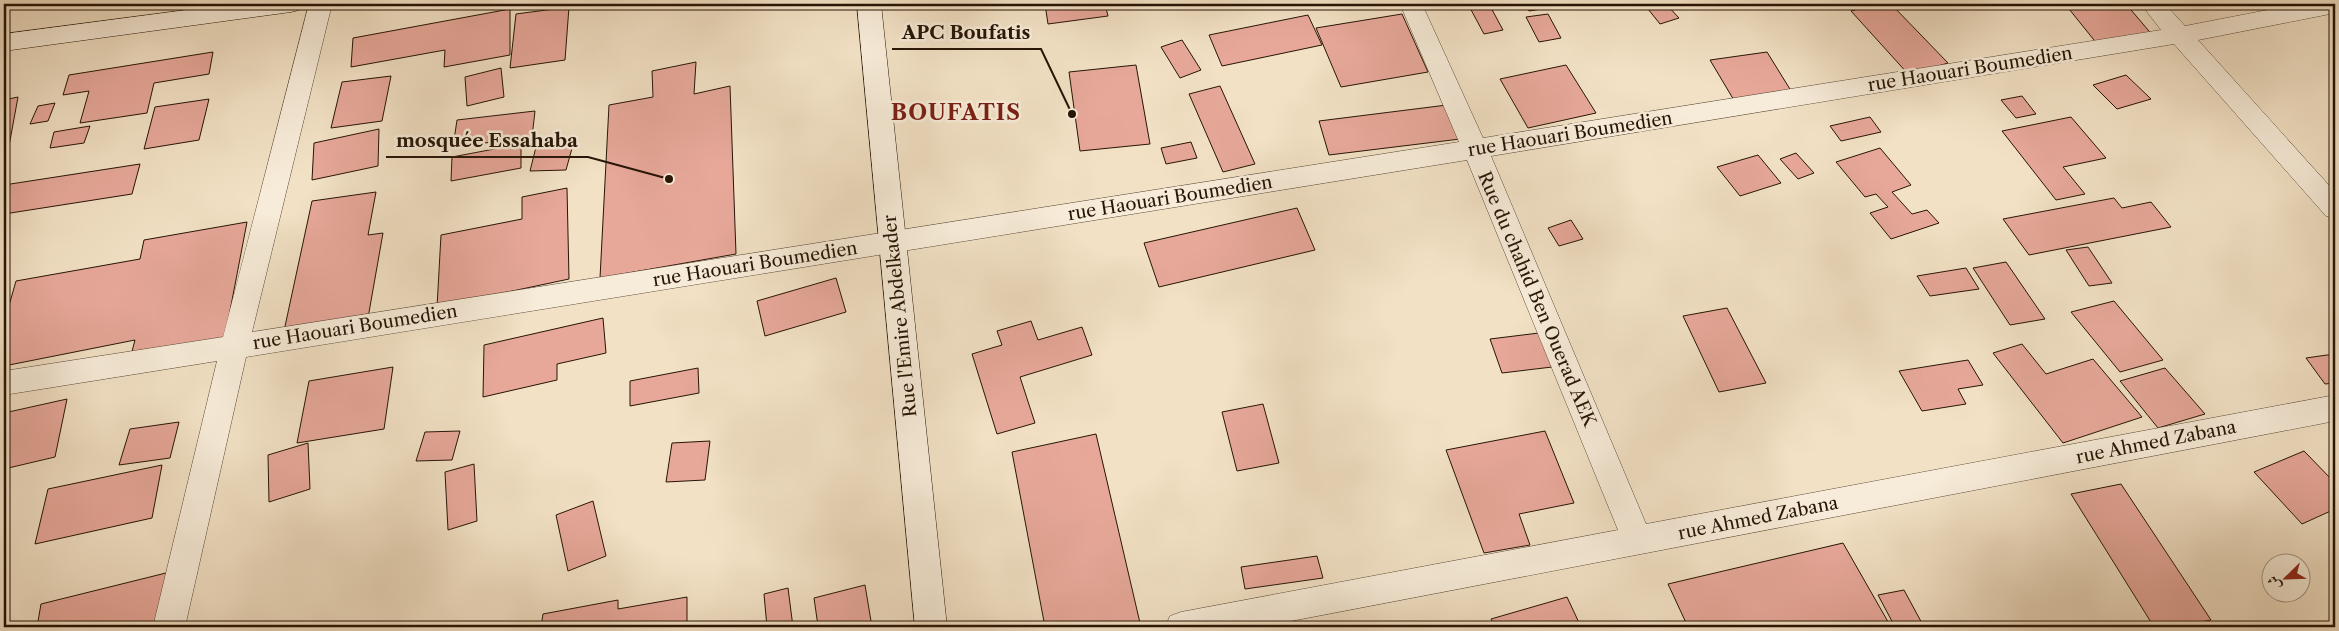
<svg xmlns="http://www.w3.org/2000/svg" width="2339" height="631" font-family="'Libre Caslon Text',Amiri,serif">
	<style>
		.building { fill: #e7a89a; stroke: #261405 }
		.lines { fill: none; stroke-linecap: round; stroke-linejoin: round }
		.street-casing { stroke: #594735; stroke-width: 1 }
		.secondary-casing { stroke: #261405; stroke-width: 1 }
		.street { fill: #f7ecd9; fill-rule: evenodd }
		.secondary { fill: #f7ecd9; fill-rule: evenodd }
		.labels { text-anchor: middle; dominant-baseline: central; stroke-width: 5; stroke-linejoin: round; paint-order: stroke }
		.street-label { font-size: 18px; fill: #261405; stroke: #f7ecd9 }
		.district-label { font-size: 22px; font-weight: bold; letter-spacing: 1px; fill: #7a1f14; stroke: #f7ecd9 }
		.leader { fill: none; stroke: #261405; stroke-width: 2 }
		.callout-dot { fill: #261405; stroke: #f7ecd9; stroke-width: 2 }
		.callout-label { font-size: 19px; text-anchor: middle; font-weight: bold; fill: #261405; stroke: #f7ecd9; stroke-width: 5; stroke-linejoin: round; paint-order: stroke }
	</style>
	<rect width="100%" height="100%" fill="#f2e1c5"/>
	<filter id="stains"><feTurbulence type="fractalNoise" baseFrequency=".004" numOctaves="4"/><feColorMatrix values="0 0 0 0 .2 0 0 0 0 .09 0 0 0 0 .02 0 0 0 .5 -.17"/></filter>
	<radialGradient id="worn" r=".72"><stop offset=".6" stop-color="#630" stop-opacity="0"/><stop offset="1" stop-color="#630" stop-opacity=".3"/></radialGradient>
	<!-- building -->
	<path class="building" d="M1045,4H1105L1108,16L1048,24Z
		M1481,4H1489L1503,30L1484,34L1469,6Z
		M1525,4H1574L1529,11Z
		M1666,4L1679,18L1660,24L1648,9Z
		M1876,4H1891L1948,63L1909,75L1851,11Z
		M2065,4H2126L2154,37L2098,45Z
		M569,7L565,60L510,68L516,14Z
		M510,9V55L444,67L445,50L351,67L353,38Z
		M1402,14L1428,72L1341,87L1316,28Z
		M1548,14L1561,38L1539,42L1526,17Z
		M1308,15L1322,45L1222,66L1209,35Z
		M1182,40L1201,70L1180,78L1161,47Z
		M213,52L209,74L154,83L147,113L80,123L89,91L63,95L69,75Z
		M1767,52L1793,94L1735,102L1710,60Z
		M696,62L694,94L730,86L736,254L600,278L609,105L653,97L652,71Z
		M1136,65L1150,144L1080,151L1069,72Z
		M1566,65L1596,113L1528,128L1500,79Z
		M501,68L504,97L467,106L465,77Z
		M2126,75L2151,99L2117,109L2093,85Z
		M391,76L382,121L331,128L342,82Z
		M1220,86L1255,164L1223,172L1189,94Z
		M2022,96L2036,114L2016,118L2001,100Z
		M18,97L9,146L4,147V100Z
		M209,99L199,140L144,149L155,107Z
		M55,103L48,121L30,124L38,106Z
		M1447,105L1460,139L1329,155L1319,121Z
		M535,111L532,137L453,147L457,120Z
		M1870,117L1881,132L1841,141L1830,126Z
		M2071,117L2106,158L2063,167L2085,194L2056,200L2002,131Z
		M90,126L84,143L50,148L54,132Z
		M379,129L378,166L312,180L314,143Z
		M574,141L566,170L530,171L537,143Z
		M1191,142L1197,158L1166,164L1161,148Z
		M521,144V168L451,181L452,157Z
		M1880,148L1911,185L1892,192L1912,214L1927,210L1939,223L1891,239L1870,213L1888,207L1876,194L1865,197L1836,162Z
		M1796,153L1814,173L1798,179L1780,159Z
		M1758,155L1781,183L1740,196L1717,167Z
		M140,164L132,194L4,214V185Z
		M567,188L569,279L437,307L441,235L522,219V197Z
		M376,192L368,235L383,233L368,318L284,331L312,201Z
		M2114,198L2122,208L2151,202L2171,227L2029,255L2003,219Z
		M1297,208L1315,250L1159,287L1144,243Z
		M1571,220L1583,239L1559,246L1548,228Z
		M247,222L225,337L131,355L135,340L4,366V323L16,281L140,259L144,240Z
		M2088,247L2112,283L2089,286L2066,250Z
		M2006,262L2045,319L2010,325L1973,268Z
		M1966,268L1979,289L1930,296L1917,276Z
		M836,278L846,312L765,336L757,301Z
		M2114,301L2163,360L2120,372L2071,312Z
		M1727,308L1766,383L1719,392L1683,316Z
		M603,318L606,353L557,364V380L483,397L484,345Z
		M1031,321L1038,340L1082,327L1092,355L1020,377L1035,423L997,434L972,354L1002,345L997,331Z
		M1539,333L1552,367L1502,373L1490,339Z
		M2022,344L2046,374L2093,359L2142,417L2063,443L1993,353Z
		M2327,355H2335V383L2325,384L2306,358Z
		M1968,360L1983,385L1958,389L1966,404L1922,411L1899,371Z
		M393,367L384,429L297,443L309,381Z
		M698,368L699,393L630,406V381Z
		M2165,368L2205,414L2158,428L2120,381Z
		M67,399L55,457L4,469V413Z
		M1263,404L1279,463L1237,471L1222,412Z
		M179,422L170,458L119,465L130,429Z
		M460,431L452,460L416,461L425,432Z
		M1545,431L1574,503L1519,514L1530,545L1484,553L1446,450Z
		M1096,434L1140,623L1121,627H1045L1012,452Z
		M710,441L705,480L666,482L672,443Z
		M308,443L310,489L269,502L268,455Z
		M2304,451L2335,483V509L2302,524L2254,472Z
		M474,464L477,521L448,530L445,472Z
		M162,465L152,518L35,544L48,489Z
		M2121,484L2211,620L2174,627H2154L2071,494Z
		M593,501L606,556L568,571L556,515Z
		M1843,543L1891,627H1688L1668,584Z
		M1317,556L1323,578L1245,589L1241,567Z
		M170,572L162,627H37L41,604Z
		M865,585L872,627H813L818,626L814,598Z
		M788,588L793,627H767L764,594Z
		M1904,590L1924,627H1895L1878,595Z
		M687,597V627H541L543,614L618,600V609Z
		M1567,597L1581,627H1495L1491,619Z"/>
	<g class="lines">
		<!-- street casing -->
		<g class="street-casing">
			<path id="street" d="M309,4H332L252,332L1459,142L1400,4H1422L1483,138L2161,30L2141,4H2165L2185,26L2299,4H2335V13L2198,40L2335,192V219L2326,216L2174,44L1491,156L1646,524L2335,395V421L1260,627H1165L1170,616L1181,612L1618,530L1467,160L246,357L185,627H153L217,361L4,395V371L223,337Z"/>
		</g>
		<!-- secondary casing -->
		<g class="secondary-casing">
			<path id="secondary" d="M232,4H303L299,10L291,12L4,51V34Z
				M857,4H881L947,627H915Z"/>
		</g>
		<!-- street -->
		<use href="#street" class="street"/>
		<!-- secondary -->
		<use href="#secondary" class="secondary"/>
	</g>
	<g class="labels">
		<!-- street labels -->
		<g class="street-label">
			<text transform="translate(1970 69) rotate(-9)">rue Haouari Boumedien</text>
			<text transform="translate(1570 134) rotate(-9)">rue Haouari Boumedien</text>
			<text transform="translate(1170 198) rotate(-9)">rue Haouari Boumedien</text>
			<text transform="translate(755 264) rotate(-9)">rue Haouari Boumedien</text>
			<text transform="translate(1537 299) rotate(67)">Rue du chahid Ben Ouerad AEK</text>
			<text transform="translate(900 316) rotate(-96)">Rue l'Emire Abdelkader</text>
			<text transform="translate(355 327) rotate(-9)">rue Haouari Boumedien</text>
			<text transform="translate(2156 442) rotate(-11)">rue Ahmed Zabana</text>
			<text transform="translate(1758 518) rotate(-11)">rue Ahmed Zabana</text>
		</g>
		<!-- district labels -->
		<g class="district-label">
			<text x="956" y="112">BOUFATIS</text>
		</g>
	</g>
	<!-- callouts -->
	<path class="leader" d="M1072 114L1041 49H892M669 179L588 157H386"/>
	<g class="callout-dot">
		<circle cx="1072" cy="114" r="5"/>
		<circle cx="669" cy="179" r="5"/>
	</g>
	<g class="callout-label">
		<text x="966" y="39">APC Boufatis</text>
		<text x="487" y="147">mosquée Essahaba</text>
	</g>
	<!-- margin -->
	<rect width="2339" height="631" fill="none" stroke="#f2e1c5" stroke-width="20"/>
	<rect x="5" y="5" width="2329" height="621" fill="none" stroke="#261405" stroke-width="2.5"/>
	<rect x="10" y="10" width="2319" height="611" fill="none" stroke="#261405"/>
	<!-- north arrow -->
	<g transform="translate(2286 578) rotate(247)"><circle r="24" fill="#f7ecd9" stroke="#a39684"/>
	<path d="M0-4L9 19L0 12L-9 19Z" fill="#8f2418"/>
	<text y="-8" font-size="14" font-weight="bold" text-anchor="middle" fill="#261405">ش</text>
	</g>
	<rect width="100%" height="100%" filter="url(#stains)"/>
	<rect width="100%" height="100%" fill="url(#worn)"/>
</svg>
